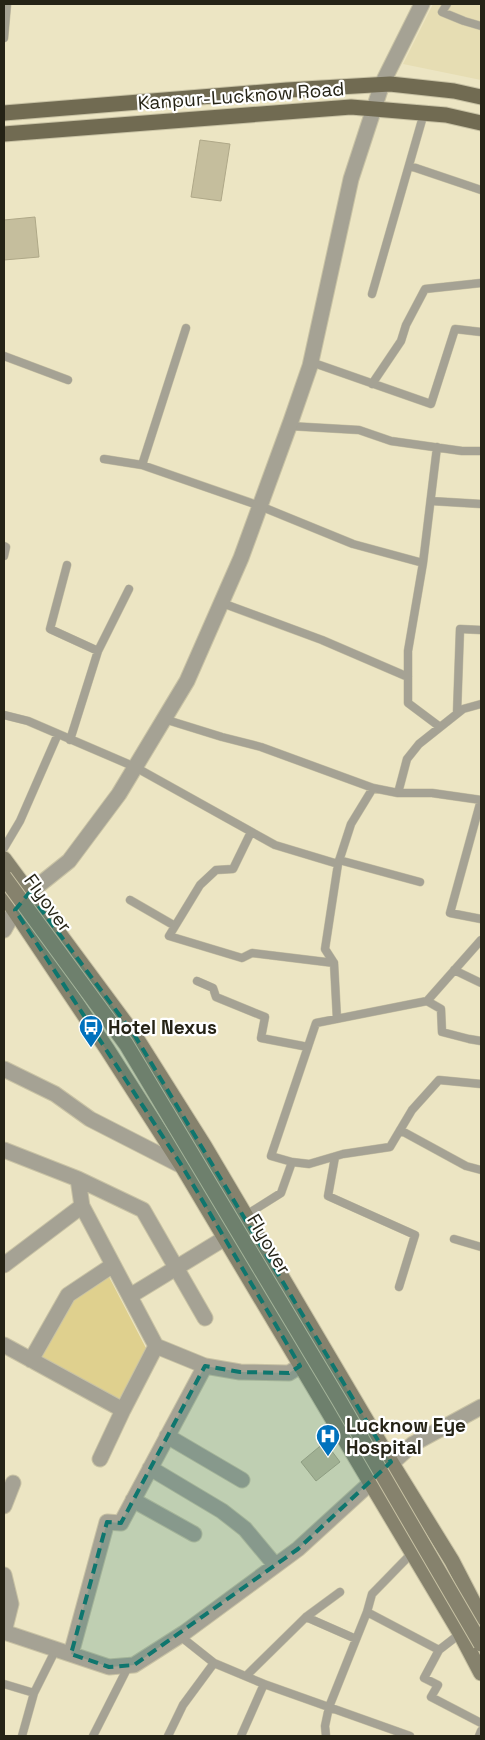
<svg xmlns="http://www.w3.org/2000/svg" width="485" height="1740" font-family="'Space Grotesk',sans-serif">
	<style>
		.built { fill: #e6ddb3 }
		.green { fill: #dfd08e }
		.building { fill: #c5be9d; stroke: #afa888 }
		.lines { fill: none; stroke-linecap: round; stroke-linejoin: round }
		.service-casing { stroke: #c8c2a4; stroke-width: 9 }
		.minor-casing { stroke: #c8c2a4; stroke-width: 17 }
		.secondary-casing { stroke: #c8c2a4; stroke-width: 17 }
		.primary-casing { stroke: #c8c2a4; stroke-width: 17 }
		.service { stroke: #a5a294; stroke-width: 8 }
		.minor { stroke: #a5a294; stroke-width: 15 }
		.secondary { stroke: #86826d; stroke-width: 15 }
		.primary { stroke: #716b52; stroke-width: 15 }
		.secondary-bridge-casing { stroke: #c8c2a4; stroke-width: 17; stroke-linecap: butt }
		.secondary-bridge { stroke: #86826d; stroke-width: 15 }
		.marked { fill: #0f766e; fill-opacity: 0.2; stroke: #0f766e; stroke-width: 4; stroke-dasharray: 10 6; stroke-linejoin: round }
		.labels { text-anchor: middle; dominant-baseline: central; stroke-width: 4.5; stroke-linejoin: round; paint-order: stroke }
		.street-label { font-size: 19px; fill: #252316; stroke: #fff }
		.poi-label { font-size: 19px; font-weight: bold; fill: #252316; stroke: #fff; text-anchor: start }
	</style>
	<rect width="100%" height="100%" fill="#ece5c3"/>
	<!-- built -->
	<path class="built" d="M433,4H481V80L403,64Z"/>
	<!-- green -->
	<path class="green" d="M107,1273L147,1350L119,1403L39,1358L73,1298Z"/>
	<!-- building -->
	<path class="building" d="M200,140L230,144L221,201L191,197Z
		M35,217L39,257L4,260V220Z
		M325,1442L340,1462L316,1481L301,1462Z"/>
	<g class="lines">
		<!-- service casing -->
		<g class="service-casing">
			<path id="service" d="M447,4L442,12L464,21L481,26
				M4,38L7,4
				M410,166L481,190
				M372,294L424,113
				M4,356L68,380
				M311,362L431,404L455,329L481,332
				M372,384L401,341L406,325L425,289L481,283
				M289,426L359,430L391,441L462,451H481
				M104,459L142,465L260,506L353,544L423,563L408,651V703L440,727
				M142,465L186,328
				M431,501L481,504
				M4,546L6,547L4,556
				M423,563L437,447
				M67,565L50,629L98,651
				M222,603L322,640L408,677
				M457,713L460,629L481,630
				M4,715L28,721L135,767L275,845L338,864
				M164,719L222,737L261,747L373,788L398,793H432L481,800
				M70,740L98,651L129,589
				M398,793L407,759L419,744L463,709L481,704
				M481,800L450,913L481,919
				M251,832L233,869L216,870L200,885L169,936L242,958L252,953L334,963
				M4,848L20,821L58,734
				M339,860L420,882
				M130,900L175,926
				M454,970L481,983
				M197,981L213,988L216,997L265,1017L261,1038L308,1047
				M427,1001L441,1009L442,1032L469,1039L481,1041
				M337,1019L334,963L325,949L338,864L351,824L373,788
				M400,1130L466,1166L481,1170
				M335,1157L328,1196L415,1235L399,1287
				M292,1162L309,1164L343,1154L390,1147L412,1110L439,1080L481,1084
				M246,1215L281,1193L292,1162L271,1156L316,1023L427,1001L481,940
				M454,1239L481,1247
				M367,1612L439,1650
				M306,1617L356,1639
				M461,1633L439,1650L424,1678L438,1685L431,1697L481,1723
				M180,1636L214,1663L264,1684L410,1736
				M246,1676L306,1617L340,1592
				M4,1684L34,1693
				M22,1736L34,1693L56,1649
				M93,1736L129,1665
				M168,1736L183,1705L214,1663
				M241,1736L264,1684
				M326,1736L325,1726L329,1707L367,1612L372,1594L412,1553
				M479,1736L481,1731"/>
		</g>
		<!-- minor casing -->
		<g class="minor-casing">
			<path id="minor" d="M4,930L15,910L29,893L69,861L119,794L187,681L241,558L291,421L310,366L351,179L382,84L422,4
				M4,1069L55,1094L90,1119L182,1166
				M4,1150L78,1179L82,1206L156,1346L123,1410L100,1459
				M78,1179L143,1210L205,1318
				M4,1265L82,1206
				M130,1296L225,1238L234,1230
				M4,1345L123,1410
				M156,1346L205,1366L240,1372L289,1373L300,1366
				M31,1360L68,1295L113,1265
				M167,1436L242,1480
				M150,1468L222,1511L245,1529L275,1565
				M133,1500L194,1534
				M4,1506L13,1483
				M4,1575L11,1604L4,1632
				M4,1632L109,1667L134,1665L184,1633L298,1549L413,1444L481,1407
				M71,1654L107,1522L121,1523L205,1366"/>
		</g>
		<!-- secondary casing -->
		<g class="secondary-casing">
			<path id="secondary" d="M4,859L135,1036L205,1147L391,1462L452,1561L481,1617
				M4,895L107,1049L182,1166L460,1633L481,1673"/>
		</g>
		<!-- primary casing -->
		<g class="primary-casing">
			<path id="primary" d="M4,113L287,90L390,84L454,91L481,97
				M4,134L351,107L446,115L481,123"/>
		</g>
		<!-- service -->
		<use href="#service" class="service"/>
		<!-- minor -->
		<use href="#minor" class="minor"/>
		<!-- secondary -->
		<use href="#secondary" class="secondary"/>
		<!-- primary -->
		<use href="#primary" class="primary"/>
		<!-- secondary-bridge casing -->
		<g class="secondary-bridge-casing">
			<path id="secondary-bridge" d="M4,877L126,1044L339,1400L481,1644"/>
		</g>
		<!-- secondary-bridge -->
		<use href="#secondary-bridge" class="secondary-bridge"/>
	</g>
	<!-- marked area -->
	<path class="marked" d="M29,893L135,1036L391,1462L298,1549L134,1665L109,1667L71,1654L107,1522L121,1523L205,1366L240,1372L289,1373L300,1366L182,1166L15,910Z"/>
	<!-- icons -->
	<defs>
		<g id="bus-pin" transform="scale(1.25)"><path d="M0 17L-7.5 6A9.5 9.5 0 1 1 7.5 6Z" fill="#0072bd" stroke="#fff"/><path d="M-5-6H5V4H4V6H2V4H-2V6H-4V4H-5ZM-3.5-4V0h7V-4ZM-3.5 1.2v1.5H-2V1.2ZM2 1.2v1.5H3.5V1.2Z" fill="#fff"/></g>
		<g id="hospital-pin" transform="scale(1.25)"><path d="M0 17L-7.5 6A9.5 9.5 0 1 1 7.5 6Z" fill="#0072bd" stroke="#fff"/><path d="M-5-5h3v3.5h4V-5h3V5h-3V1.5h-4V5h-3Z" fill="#fff"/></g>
	</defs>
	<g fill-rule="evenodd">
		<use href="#bus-pin" x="91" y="1027"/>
		<use href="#hospital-pin" x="328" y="1436"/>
	</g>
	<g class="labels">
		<!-- street labels -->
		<g class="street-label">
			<text transform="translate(241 96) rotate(-4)">Kanpur-Lucknow Road</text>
			<text transform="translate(48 903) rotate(54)">Flyover</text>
			<text transform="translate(269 1244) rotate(59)">Flyover</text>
		</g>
		<!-- poi labels -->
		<g class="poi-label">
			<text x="108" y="1027">Hotel Nexus</text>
			<text x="346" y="1425">Lucknow Eye<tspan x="346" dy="22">Hospital</tspan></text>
		</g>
	</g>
	<!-- border -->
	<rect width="485" height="1740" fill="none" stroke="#252316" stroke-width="10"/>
</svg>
